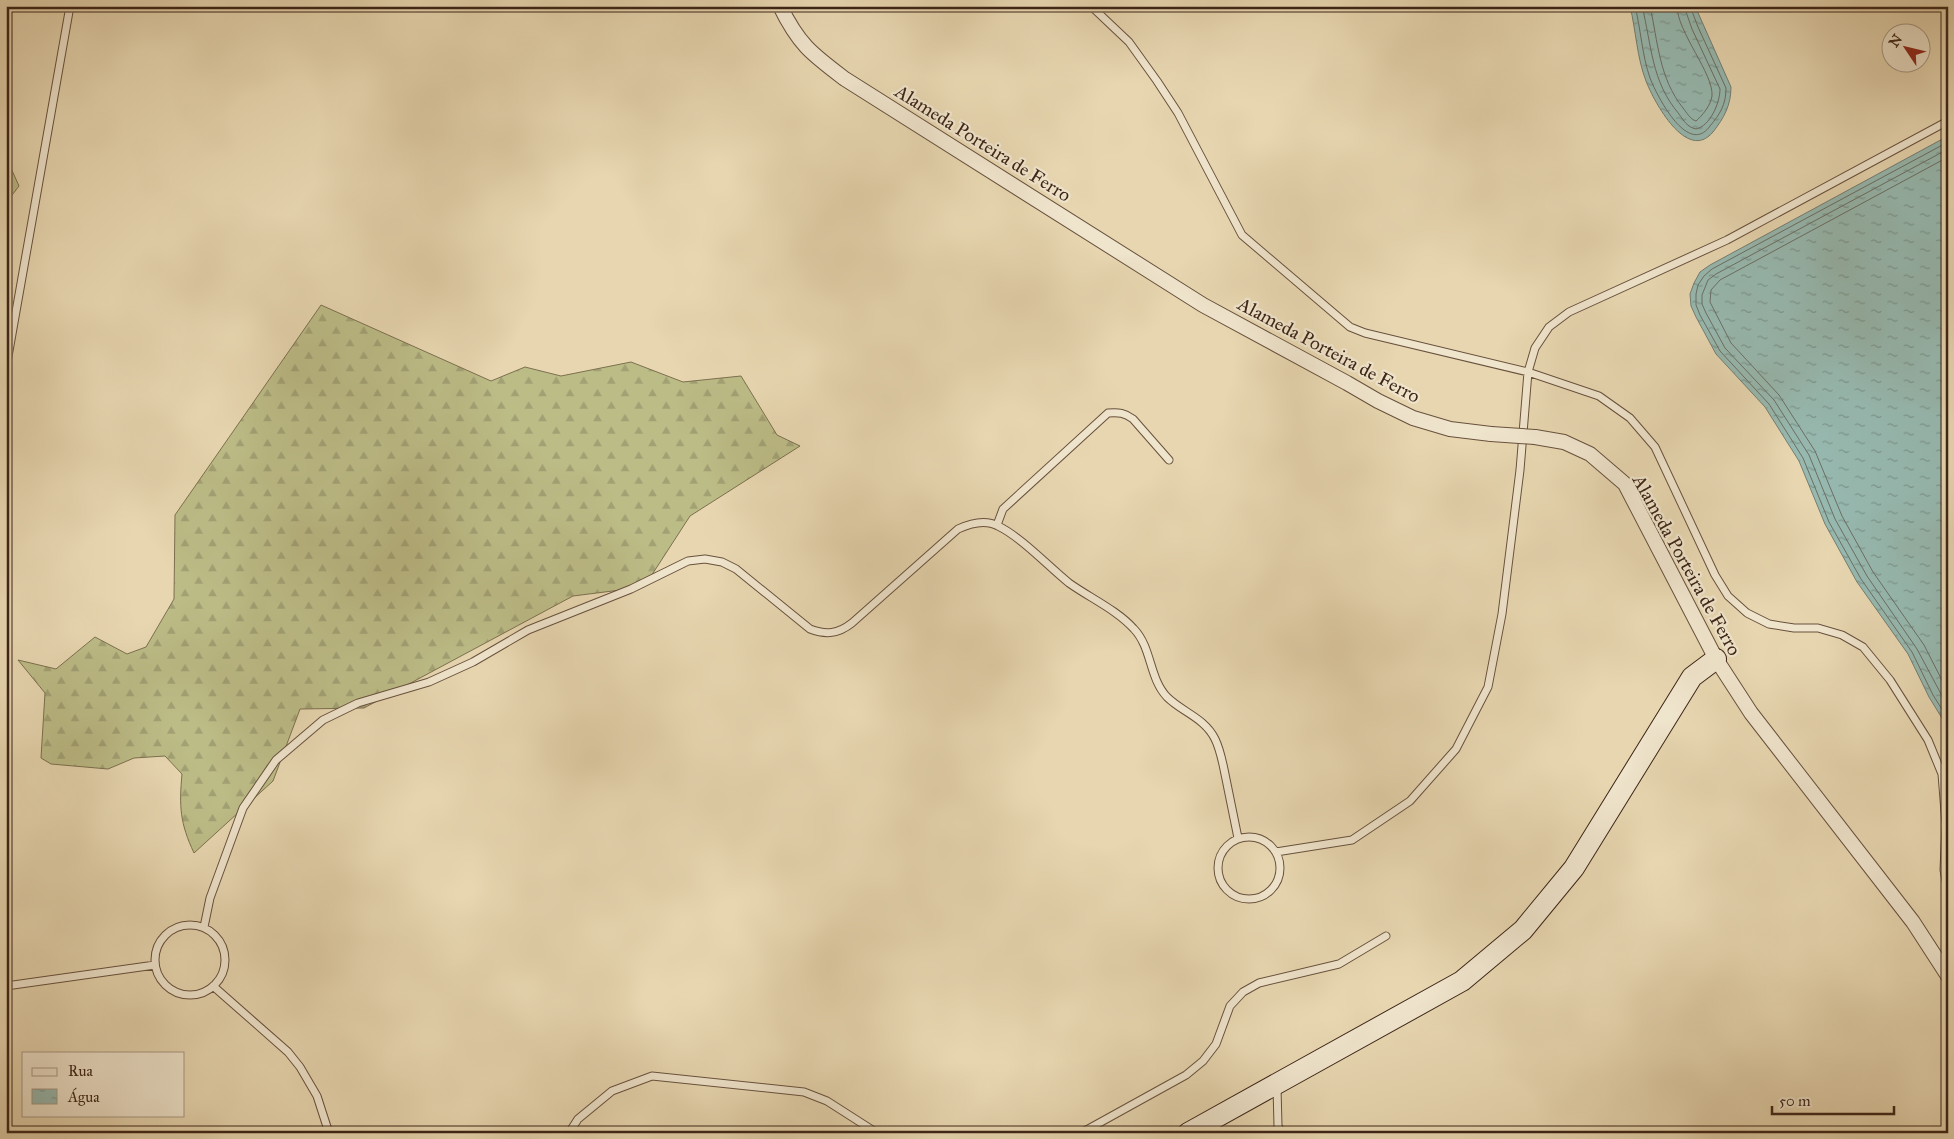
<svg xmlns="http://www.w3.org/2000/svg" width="1954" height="1139" font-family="'IM FELL Great Primer',serif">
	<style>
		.forest { fill: url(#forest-firs); stroke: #7c704f }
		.water { fill: url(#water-ripples); stroke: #737e73 }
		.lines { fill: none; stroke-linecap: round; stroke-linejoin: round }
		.shore { stroke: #6a6f64; stroke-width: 1 }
		.lane-casing { stroke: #68513d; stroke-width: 9 }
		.street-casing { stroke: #68513d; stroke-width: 16 }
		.secondary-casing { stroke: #3d2517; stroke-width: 22 }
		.lane { stroke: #efe4cc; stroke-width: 7 }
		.street { stroke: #efe4cc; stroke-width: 14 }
		.secondary { stroke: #efe4cc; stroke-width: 20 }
		.street-bridge-casing { stroke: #68513d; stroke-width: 16; stroke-linecap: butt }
		.street-bridge { stroke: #efe4cc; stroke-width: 14 }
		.labels { text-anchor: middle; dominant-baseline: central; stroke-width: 4.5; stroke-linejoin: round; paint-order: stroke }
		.street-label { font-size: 19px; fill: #3d2517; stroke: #efe4cc }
	</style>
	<defs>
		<pattern id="forest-firs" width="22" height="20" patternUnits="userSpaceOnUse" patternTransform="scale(1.25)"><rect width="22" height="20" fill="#bcbc87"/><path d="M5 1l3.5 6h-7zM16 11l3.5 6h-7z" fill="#a2a174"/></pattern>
		<pattern id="water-ripples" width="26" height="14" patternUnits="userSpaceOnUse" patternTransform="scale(1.25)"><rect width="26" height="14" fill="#97b9b0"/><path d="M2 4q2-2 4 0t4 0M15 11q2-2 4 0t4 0" fill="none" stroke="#7c968e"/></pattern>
	</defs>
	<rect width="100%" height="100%" fill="#e7d6b0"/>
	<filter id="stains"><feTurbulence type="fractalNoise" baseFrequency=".004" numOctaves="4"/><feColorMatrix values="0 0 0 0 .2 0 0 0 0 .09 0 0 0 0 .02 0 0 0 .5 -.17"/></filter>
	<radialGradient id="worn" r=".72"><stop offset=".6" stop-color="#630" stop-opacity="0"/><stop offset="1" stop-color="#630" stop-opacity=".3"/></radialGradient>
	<!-- forest -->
	<path class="forest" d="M6,157L19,186L6,203Z
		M321,305L491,381L525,367L561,376L631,362L683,382L741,376L777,435L800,446L690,516L644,587L573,596L364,708L300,709L273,781L194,853C180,823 179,807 182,774L165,756L134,758L108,769L51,764L41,758L45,693L18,660L56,669L95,637L127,654L146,647L174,599L175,515Z"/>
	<!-- water -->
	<path class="water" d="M1630,6H1695L1731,87C1731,105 1724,118 1713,132C1687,163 1654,102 1646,81C1637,58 1636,31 1630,6Z
		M1948,136V728L1929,697L1908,654L1857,582L1825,524L1799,461L1765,407L1716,354L1696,317L1691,306L1690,294L1694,283L1700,272L1710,265Z"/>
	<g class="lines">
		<!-- shore -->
		<path class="shore" d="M1635,6C1641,30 1642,55 1650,78C1657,96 1688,157 1710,126C1720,114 1726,105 1726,88L1698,27L1690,6
			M1642,6C1652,46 1651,81 1679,114C1684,121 1687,127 1696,129C1710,126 1720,103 1720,89L1692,29L1684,6
			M1650,6C1658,42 1659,78 1683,108C1687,113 1690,119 1696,121C1702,116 1711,105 1712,96C1714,74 1677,32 1677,6
			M1948,142L1712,269L1704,276L1698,285L1696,294V305L1700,315L1720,351L1769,404L1803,458L1829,522L1861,579L1912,652L1933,695L1948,719
			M1948,149L1716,274L1708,280L1702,295V304L1706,313L1725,348L1774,400L1809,455L1835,519L1867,576L1917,649L1948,707
			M1948,157L1720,280L1711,290L1710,302L1731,343L1779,395L1815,451L1842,516L1873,572L1924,645L1948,692"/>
		<!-- lane casing -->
		<g class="lane-casing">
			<path id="lane" d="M1091,6L1129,42L1157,81L1178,113L1242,235L1350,327L1365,333L1528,372L1599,396L1630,418L1655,447L1715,575L1728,596L1747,613L1769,624L1794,628H1818L1842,635L1863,647L1890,680L1928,740L1942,774L1946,825L1944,870L1948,891
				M6,368L70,6
				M997,525L1003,509L1108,413C1119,412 1125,413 1133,419L1169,460
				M1218 868a31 31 0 1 1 62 0a31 31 0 1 1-62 0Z
				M1276,852L1352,840L1410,801L1456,749L1488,687L1502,614L1520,470L1528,372L1535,348L1549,327L1569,312L1727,240L1948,121
				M155 960a35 35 0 1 1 70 0a35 35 0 1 1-70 0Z
				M204,927L210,898L243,808L276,760L323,720L358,703L429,682L473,662L528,630L631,589L688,561L705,559L722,562L736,569L810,629C826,635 838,634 852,623L958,529C971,523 985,519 998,526C1021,537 1048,566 1069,583C1090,598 1117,610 1134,629C1152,648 1149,678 1167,697C1182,712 1205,718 1215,739C1221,751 1223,765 1226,779C1230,799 1234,819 1238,838
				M6,986L155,965
				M213,986L288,1052L300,1067L317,1096L329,1133
				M1277,1087L1278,1126L1282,1133
				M569,1133L578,1119L612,1091L652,1076L804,1092L827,1101L877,1133
				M1081,1133L1186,1075L1203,1061L1216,1044L1230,1006L1243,992L1259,983L1339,964L1386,936"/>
		</g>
		<!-- street casing -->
		<g class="street-casing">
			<path id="street" d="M780,6C799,45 812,54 845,79L1203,305L1347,383L1378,401L1413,418L1450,429L1491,434
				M1535,437L1564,442L1590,454L1625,484L1716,659L1751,713L1913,922L1948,976"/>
		</g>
		<!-- secondary casing -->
		<g class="secondary-casing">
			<path id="secondary" d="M1188,1133L1462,981L1523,930L1574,868L1692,677L1716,659"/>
		</g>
		<!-- lane -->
		<use href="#lane" class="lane"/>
		<!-- street -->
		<use href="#street" class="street"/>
		<!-- secondary -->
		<use href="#secondary" class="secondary"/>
		<!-- street-bridge casing -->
		<g class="street-bridge-casing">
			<path id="street-bridge" d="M1491,434L1535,437"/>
		</g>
		<!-- street-bridge -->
		<use href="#street-bridge" class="street-bridge"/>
	</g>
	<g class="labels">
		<!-- street labels -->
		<g class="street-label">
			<text transform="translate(983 143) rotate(32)">Alameda Porteira de Ferro</text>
			<text transform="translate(1329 350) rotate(28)">Alameda Porteira de Ferro</text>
			<text transform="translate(1687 565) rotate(61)">Alameda Porteira de Ferro</text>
		</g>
	</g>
	<!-- margin -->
	<rect width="1954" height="1139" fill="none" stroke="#e7d6b0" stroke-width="25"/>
	<rect x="8" y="8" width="1939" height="1124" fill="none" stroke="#3d2517" stroke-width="2.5"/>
	<rect x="12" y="12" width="1929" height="1114" fill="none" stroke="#3d2517"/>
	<!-- legend -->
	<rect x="22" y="1052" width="162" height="65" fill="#efe4cc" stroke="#a89884"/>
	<rect x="32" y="1068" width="25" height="8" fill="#efe4cc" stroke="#a89884"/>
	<text x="68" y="1076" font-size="15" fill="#3d2517">Rua</text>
	<rect x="32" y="1089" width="25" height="15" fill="url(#water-ripples)" stroke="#a89884"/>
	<text x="68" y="1102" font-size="15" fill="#3d2517">Água</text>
	<!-- north arrow -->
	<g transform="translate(1906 48) rotate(305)"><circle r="24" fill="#efe4cc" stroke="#a89884"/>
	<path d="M0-4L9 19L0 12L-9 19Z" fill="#8f2418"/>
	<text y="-8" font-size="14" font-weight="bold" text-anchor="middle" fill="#3d2517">N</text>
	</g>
	<!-- scale -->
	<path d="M1772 1106v8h122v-8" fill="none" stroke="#3d2517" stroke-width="2.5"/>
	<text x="1779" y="1106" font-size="15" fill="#3d2517" stroke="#efe4cc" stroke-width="4" paint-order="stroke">50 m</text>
	<rect width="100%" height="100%" filter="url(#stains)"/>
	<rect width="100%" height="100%" fill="url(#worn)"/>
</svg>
